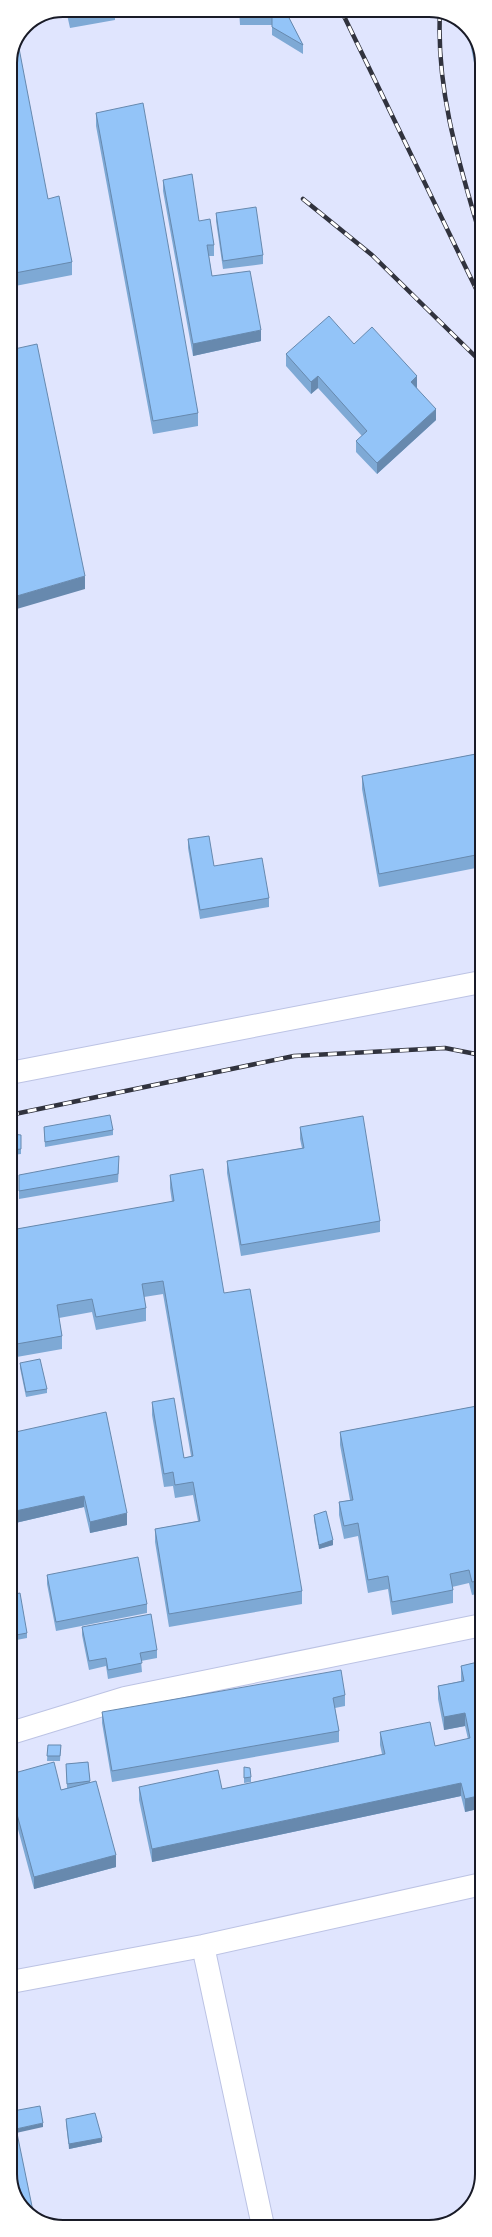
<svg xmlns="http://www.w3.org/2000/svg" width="492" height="2237" font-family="'Source Sans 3',sans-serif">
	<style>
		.built { fill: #e0e5fe }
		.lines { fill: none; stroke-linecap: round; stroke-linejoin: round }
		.minor-casing { stroke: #bcc3e4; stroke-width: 24 }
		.minor { stroke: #fff; stroke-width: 22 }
		.rail-casing { stroke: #31333e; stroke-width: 4.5 }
		.rail { stroke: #fff; stroke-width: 3; stroke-dasharray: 9; stroke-linecap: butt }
		.wall { fill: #7ea9d5 }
		.shaded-wall { fill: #6789ae }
		.building { fill: #93c4f8; stroke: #6789ae }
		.rim { fill: none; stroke: #191b27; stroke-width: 2 }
	</style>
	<rect width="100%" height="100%" fill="#f2f3fa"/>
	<!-- built -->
	<path class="built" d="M63,10H436L464,23L481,53L482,2174L469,2209L439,2226L59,2227L28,2214L11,2184L10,63L26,25Z"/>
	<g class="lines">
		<!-- minor casing -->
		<g class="minor-casing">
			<path id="minor" d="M10,1073L481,982
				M11,1733L125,1698L482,1625
				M203,1946L263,2226
				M11,1982L203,1946L482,1884"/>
		</g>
		<!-- minor -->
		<use href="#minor" class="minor"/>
		<!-- rail casing -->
		<g class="rail-casing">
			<path id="rail" d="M341,10L481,299
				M440,12C436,91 459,163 481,238
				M303,199L372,255L481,362
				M10,1115L294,1056L445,1048L481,1055"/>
		</g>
		<!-- rail -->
		<use href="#rail" class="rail"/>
	</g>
	<!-- wall -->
	<path class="wall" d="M66,10H115V20L70,28Z
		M239,10H285L303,45V54L272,35V25H240Z
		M467,28L481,53V97Z
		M10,63L48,199L72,262V275L10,287Z
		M96,113L198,413V426L153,434L96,126Z
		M163,180L199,221L214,245V256H209L212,276L261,341L193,356L163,191Z
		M216,213L263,255V264L223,269L216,221Z
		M354,344L417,388L436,420L377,474L356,452V441L362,436L318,388L311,394L286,366V354Z
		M481,753V867L379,887L362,789V776Z
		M188,839L214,866L269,898V907L200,919L188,848Z
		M44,1127L113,1130V1135L45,1147Z
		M300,1127L380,1221V1232L241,1256L227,1173V1161L302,1148L300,1139Z
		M12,1134L21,1135V1154L12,1155Z
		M119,1165L118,1182L19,1199V1175Z
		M170,1175L224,1293L302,1591V1604L169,1627L155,1542V1529L198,1521L193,1495L175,1498L173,1486L164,1487L152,1415V1402L184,1458L191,1456L163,1294L144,1297L146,1308V1321L96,1330L92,1312L59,1318L62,1336V1349L11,1358V1230L172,1202L170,1188Z
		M20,1363L47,1389V1393L26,1397L20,1368Z
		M482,1405V1593L472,1595L469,1583L452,1587L453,1590V1603L392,1615L388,1589L368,1593L358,1536L344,1539L339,1515V1502L350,1500L340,1445V1432Z
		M11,1433L127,1525L90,1533L84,1507L11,1524Z
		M314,1515L333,1545L319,1549L314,1520Z
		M47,1575L147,1604V1613L56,1631L47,1584Z
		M11,1595L27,1633V1638L11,1641Z
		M82,1627L157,1650V1658L141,1661L142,1672L108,1679L106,1666L89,1670L82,1635Z
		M482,1661V1808L465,1812L461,1796L152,1862L139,1800V1787L222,1789L382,1754L380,1745V1732L435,1746L468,1739L465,1726L444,1730L438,1699V1686L461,1681V1666Z
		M11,1682L15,1695V1700H11Z
		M345,1695V1706L335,1708L339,1731V1742L112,1782L102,1723V1712Z
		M48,1745H61L60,1761H47Z
		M11,1755H12V1767H11Z
		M88,1762L90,1782L116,1867L34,1889L11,1803V1774L61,1790L67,1788L66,1764Z
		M244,1767L251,1777V1782L244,1783Z
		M66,2119L102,2142L69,2149L66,2124Z"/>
	<!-- shaded-wall -->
	<path class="shaded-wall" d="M261,330V341L193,356V344Z
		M318,376V388L311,394V382Z
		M417,376V388L411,393V382Z
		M436,409V420L377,474V463Z
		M85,576V589L10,611V598Z
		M84,1496V1507L11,1524V1512Z
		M127,1513V1525L90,1533V1522Z
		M333,1540V1545L319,1549V1545Z
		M465,1713V1726L444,1730V1717Z
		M461,1783V1796L152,1862V1849Z
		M482,1795V1808L465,1812V1799Z
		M116,1855V1867L34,1889V1877Z
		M43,2123V2127L16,2133V2129Z
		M102,2138V2142L69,2149V2144Z"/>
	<!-- building -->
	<path class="building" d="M68,10H109L70,17Z
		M240,10H285L303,45L272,27V16H240Z
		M470,34L481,53V86Z
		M18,43L48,199L59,196L72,262L10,274V63Z
		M143,103L198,413L153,421L96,113Z
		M192,174L199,221L210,219L214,245H207L212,276L250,271L261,330L193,344L163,180Z
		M256,207L263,255L223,261L216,213Z
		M329,316L354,344L372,327L417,376L411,382L436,409L377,463L356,441L367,431L318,376L311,382L286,354Z
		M37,344L85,576L10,598V350Z
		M481,753V854L379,874L362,776Z
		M209,836L214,866L262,858L269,898L200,910L188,839Z
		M110,1115L113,1130L45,1142L44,1127Z
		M363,1116L380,1221L241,1245L227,1161L304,1148L300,1127Z
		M12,1134L21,1135V1149L12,1150Z
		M119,1156L118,1174L19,1191V1175Z
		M203,1169L224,1293L250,1289L302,1591L169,1614L155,1529L200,1521L193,1482L175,1485L173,1472L164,1474L152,1402L174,1398L184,1458L193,1456L163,1281L142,1284L146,1308L96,1317L92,1299L57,1305L62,1336L11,1345V1230L174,1201L170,1175Z
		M40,1359L47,1389L26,1392L20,1363Z
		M482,1405V1580L472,1582L469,1570L450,1574L453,1590L392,1602L388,1576L368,1580L358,1523L344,1526L339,1502L353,1500L340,1432Z
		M106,1412L127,1513L90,1522L84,1496L11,1512V1433Z
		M326,1511L333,1540L319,1545L314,1515Z
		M138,1557L147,1604L56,1622L47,1575Z
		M20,1593L27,1633L11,1636V1595Z
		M151,1614L157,1650L140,1653L142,1663L108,1670L106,1658L89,1661L82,1627Z
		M482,1661V1795L465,1799L461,1783L152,1849L139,1787L218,1770L222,1789L385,1754L380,1732L430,1722L435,1746L470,1738L465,1713L444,1717L438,1686L464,1681L461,1666Z
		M341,1670L345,1695L333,1698L339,1731L112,1771L102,1712Z
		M11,1682H14L15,1695H11Z
		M48,1745H61L60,1756H47Z
		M11,1755H12V1762H11Z
		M54,1762L61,1790L96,1781L116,1855L34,1877L11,1792V1774Z
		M88,1762L90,1781L67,1784L66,1764Z
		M244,1767L250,1768L251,1777L244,1778Z
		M11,2104L34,2216L28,2214L11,2184Z
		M40,2106L43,2123L16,2129L13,2111Z
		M95,2113L102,2138L69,2144L66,2119Z"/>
	<!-- crop -->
	<path d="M0 0H492V2237H0ZM63 17H429A46 46 0 0 1 475 63V2174A46 46 0 0 1 429 2220H63A46 46 0 0 1 17 2174V63A46 46 0 0 1 63 17Z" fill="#fff" fill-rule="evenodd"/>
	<path class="rim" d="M63 17H429A46 46 0 0 1 475 63V2174A46 46 0 0 1 429 2220H63A46 46 0 0 1 17 2174V63A46 46 0 0 1 63 17Z"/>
</svg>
